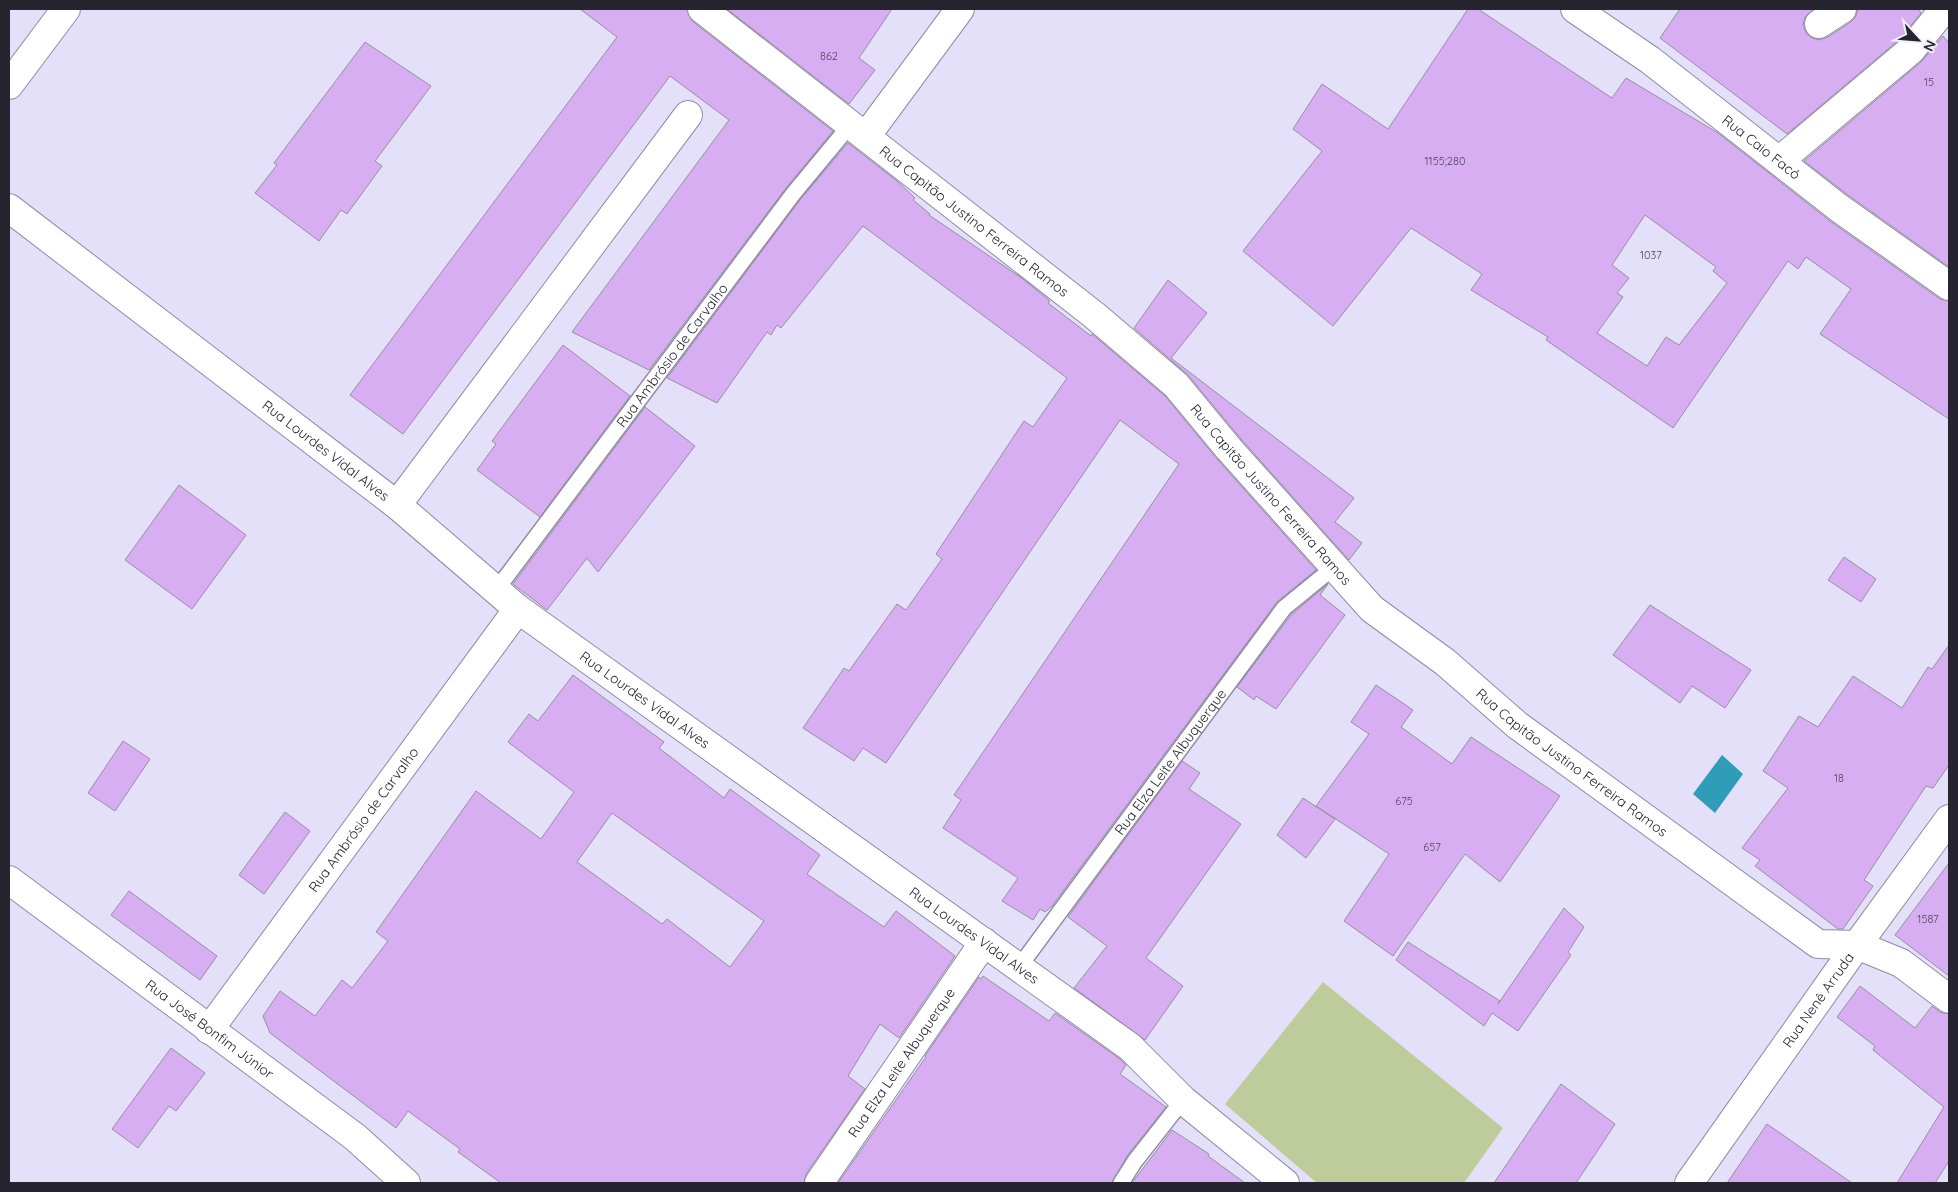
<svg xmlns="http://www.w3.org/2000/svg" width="1958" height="1192" font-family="Quicksand,sans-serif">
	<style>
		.green { fill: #becb9a }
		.water { fill: #2f9db7 }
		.building { fill: #d7aef1; stroke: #9a8da2; fill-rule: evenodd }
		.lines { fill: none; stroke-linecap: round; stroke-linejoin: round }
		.service-casing { stroke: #8f8ca3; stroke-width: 18 }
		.minor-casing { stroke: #8f8ca3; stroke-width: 30 }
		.secondary-casing { stroke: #8f8ca3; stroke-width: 30 }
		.service { stroke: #fff; stroke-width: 15 }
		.minor { stroke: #fff; stroke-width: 28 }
		.secondary { stroke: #fff; stroke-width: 28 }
		.labels { text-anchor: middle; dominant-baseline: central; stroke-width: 4.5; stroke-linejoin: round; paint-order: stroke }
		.number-label { font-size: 11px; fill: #52465f }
		.street-label { font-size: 14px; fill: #26242e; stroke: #f1effe }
	</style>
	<rect width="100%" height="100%" fill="#e4e0fa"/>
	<!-- green -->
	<path class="green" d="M1323,982L1503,1128L1464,1183H1317L1225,1104Z"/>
	<!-- water -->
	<path class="water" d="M1722,755L1743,774L1715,813L1693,794Z"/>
	<!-- building -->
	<path class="building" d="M580,9H687L692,21L833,131L786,188L649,370L572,332L729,120L670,76L403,434L350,395L617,37Z
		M727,9H892L859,58L875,70L849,104Z
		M1468,9H1478L1612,98L1626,78L1718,133L1830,221L1940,299L1949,301V419L1820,334L1851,289L1806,257L1798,269L1788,261L1673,428L1546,340L1548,337L1471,290L1482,274L1411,228L1333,326L1243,251L1322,151L1293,129L1322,84L1388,129ZM1645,215L1716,267L1713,271L1727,283L1679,345L1666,337L1647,366L1597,333L1623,297L1617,293L1629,278L1612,265Z
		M1680,9H1814L1805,17L1803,25L1806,33L1812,38L1819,40L1828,37L1851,22L1856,16L1858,9H1918L1921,13L1900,39L1787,134L1660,38Z
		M1943,36L1949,43V267L1848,195L1804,161L1921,62Z
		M365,42L431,86L375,161L382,166L347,214L341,210L319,241L255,193L277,165L274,163Z
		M848,143L897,181L915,198L913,200L930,214L929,215L1023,279L1050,301L1048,303L1091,336L1092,334L1165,396L1217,459L1316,570L1277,602L1052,906L1045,912L1040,909L1033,920L1002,901L1018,878L943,828L961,800L954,795L1179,464L1120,420L886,763L863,748L854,761L803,728L844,668L849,671L897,604L906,610L942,559L936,554L1024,421L1033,427L1067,378L863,226L781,328L777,325L771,335L767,332L717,403L667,378L800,200Z
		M1168,280L1207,313L1171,358L1354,498L1335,522L1362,543L1349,560L1241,439L1188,375L1134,328Z
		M563,345L630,396L540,517L477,470L496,444L492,441Z
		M645,407L695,446L598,572L587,558L547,610L513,584Z
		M179,485L246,535L192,609L125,560Z
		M1844,557L1876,579L1861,602L1828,580Z
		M1328,584L1320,595L1345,615L1276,709L1256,696L1254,700L1237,687L1291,615Z
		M1650,605L1751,670L1725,708L1692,686L1680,703L1613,655Z
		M1949,645V765L1933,788L1926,786L1864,880L1873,886L1843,929H1838L1755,866L1760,860L1742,848L1788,788L1763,771L1799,716L1818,727L1853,676L1902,708L1928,667L1932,669Z
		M573,675L664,742L659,748L724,798L730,789L820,855L807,874L884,927L896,911L955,956L899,1038L880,1024L848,1076L865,1089L806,1174L804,1183H501L458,1152L460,1149L408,1111L396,1128L270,1033L263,1016L280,991L315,1016L342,980L352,988L388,941L376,932L476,791L541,839L574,792L508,742L529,714L538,721ZM612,813L764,921L730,967L667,919L662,924L577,862Z
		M1376,685L1413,710L1401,727L1452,764L1471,737L1560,796L1500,882L1465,854L1393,956L1344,921L1389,854L1316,806L1369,734L1351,722Z
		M123,741L150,759L115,811L88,793Z
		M1182,761L1200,773L1189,789L1241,824L1146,958L1183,986L1145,1040L1074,988L1107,946L1068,917Z
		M1303,798L1335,819L1306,858L1277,835Z
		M285,812L310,831L264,894L239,875Z
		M1949,863V976L1895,935Z
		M129,891L217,956L200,980L111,915Z
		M1564,908L1584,927L1568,952L1571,955L1518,1031L1492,1013L1484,1026L1396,960L1408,942L1500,1001L1498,1004Z
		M983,976L1049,1021L1055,1013L1120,1059L1126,1065L1120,1074L1166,1107L1127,1156L1112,1183H838L926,1057L925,1056L979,977L981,979Z
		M1860,986L1915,1028L1932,1006L1940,1012L1949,1014V1161L1935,1183H1897L1944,1107L1873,1050L1875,1046L1837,1017Z
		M171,1048L205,1073L176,1111L169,1106L138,1148L112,1129Z
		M1561,1084L1615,1124L1602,1144L1576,1183H1494Z
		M1767,1124L1852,1183H1727Z
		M1172,1130L1209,1154L1208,1156L1245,1183H1132Z"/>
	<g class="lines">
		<!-- service casing -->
		<g class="service-casing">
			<g id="service">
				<path id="s1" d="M497,589L793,194L851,124"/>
				<path id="s2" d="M1019,967L1284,608L1333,568"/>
				<path d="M1121,1183L1135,1161L1183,1100"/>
			</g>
		</g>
		<!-- minor casing -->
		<g class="minor-casing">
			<g id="minor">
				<path id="s3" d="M702,9L1094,315L1176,385L1229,449L1372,609L1445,662L1517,725L1818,944L1857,945L1901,963L1949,999"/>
				<path id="s4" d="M1575,9L1650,60L1839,208L1949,286"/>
				<path d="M1819,24L1842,9"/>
				<path d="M867,135L960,9"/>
				<path d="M1779,161L1911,50L1944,9"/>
				<path id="s5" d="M9,208L397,505L518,609L1130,1047L1183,1100L1285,1183"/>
				<path d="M397,505L688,115"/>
				<path id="s6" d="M9,880L355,1137L406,1183"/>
				<path id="s7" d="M209,1030L518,609"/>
				<path id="s8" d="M819,1183L984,942"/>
				<path id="s9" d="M1689,1183L1857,945L1949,819"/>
			</g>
		</g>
		<!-- secondary casing -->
		<g class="secondary-casing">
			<path id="secondary" d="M9,85L66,9"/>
		</g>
		<!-- service -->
		<use href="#service" class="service"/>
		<!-- minor -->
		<use href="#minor" class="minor"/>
		<!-- secondary -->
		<use href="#secondary" class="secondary"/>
	</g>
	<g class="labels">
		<!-- number labels -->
		<g class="number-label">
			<text x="829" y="56">862</text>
			<text x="1929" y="82">15</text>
			<text x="1445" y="161">1155;280</text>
			<text x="1651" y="255">1037</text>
			<text x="1839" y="778">18</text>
			<text x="1404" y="801">675</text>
			<text x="1432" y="847">657</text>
			<text x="1928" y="919">1587</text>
		</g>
		<!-- street labels -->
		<g class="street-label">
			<text stroke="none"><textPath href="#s4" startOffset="232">Rua Caio Facó</textPath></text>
			<text stroke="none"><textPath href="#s3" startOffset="345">Rua Capitão Justino Ferreira Ramos</textPath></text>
			<text stroke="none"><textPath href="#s1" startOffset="292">Rua Ambrósio de Carvalho</textPath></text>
			<text stroke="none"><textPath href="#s5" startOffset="399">Rua Lourdes Vídal Alves</textPath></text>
			<text stroke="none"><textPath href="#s3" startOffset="750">Rua Capitão Justino Ferreira Ramos</textPath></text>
			<text stroke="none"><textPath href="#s5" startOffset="804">Rua Lourdes Vídal Alves</textPath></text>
			<text stroke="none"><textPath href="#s2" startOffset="255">Rua Elza Leite Albuquerque</textPath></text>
			<text stroke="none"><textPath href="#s3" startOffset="1155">Rua Capitão Justino Ferreira Ramos</textPath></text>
			<text stroke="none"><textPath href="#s7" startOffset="261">Rua Ambrósio de Carvalho</textPath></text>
			<text stroke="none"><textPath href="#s5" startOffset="1209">Rua Lourdes Vídal Alves</textPath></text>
			<text stroke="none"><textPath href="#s9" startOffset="224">Rua Nenê Arruda</textPath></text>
			<text stroke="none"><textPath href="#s6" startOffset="250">Rua José Bonfim Júnior</textPath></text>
			<text stroke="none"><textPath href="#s8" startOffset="146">Rua Elza Leite Albuquerque</textPath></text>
		</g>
	</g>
	<!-- border -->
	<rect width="1958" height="1192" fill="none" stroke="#26242e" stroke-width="20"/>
	<!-- north arrow -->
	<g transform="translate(1918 40) rotate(116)" stroke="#f1effe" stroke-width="4" paint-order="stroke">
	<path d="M0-4L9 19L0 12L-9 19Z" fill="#26242e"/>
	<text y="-8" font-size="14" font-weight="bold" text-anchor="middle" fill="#26242e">N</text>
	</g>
</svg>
